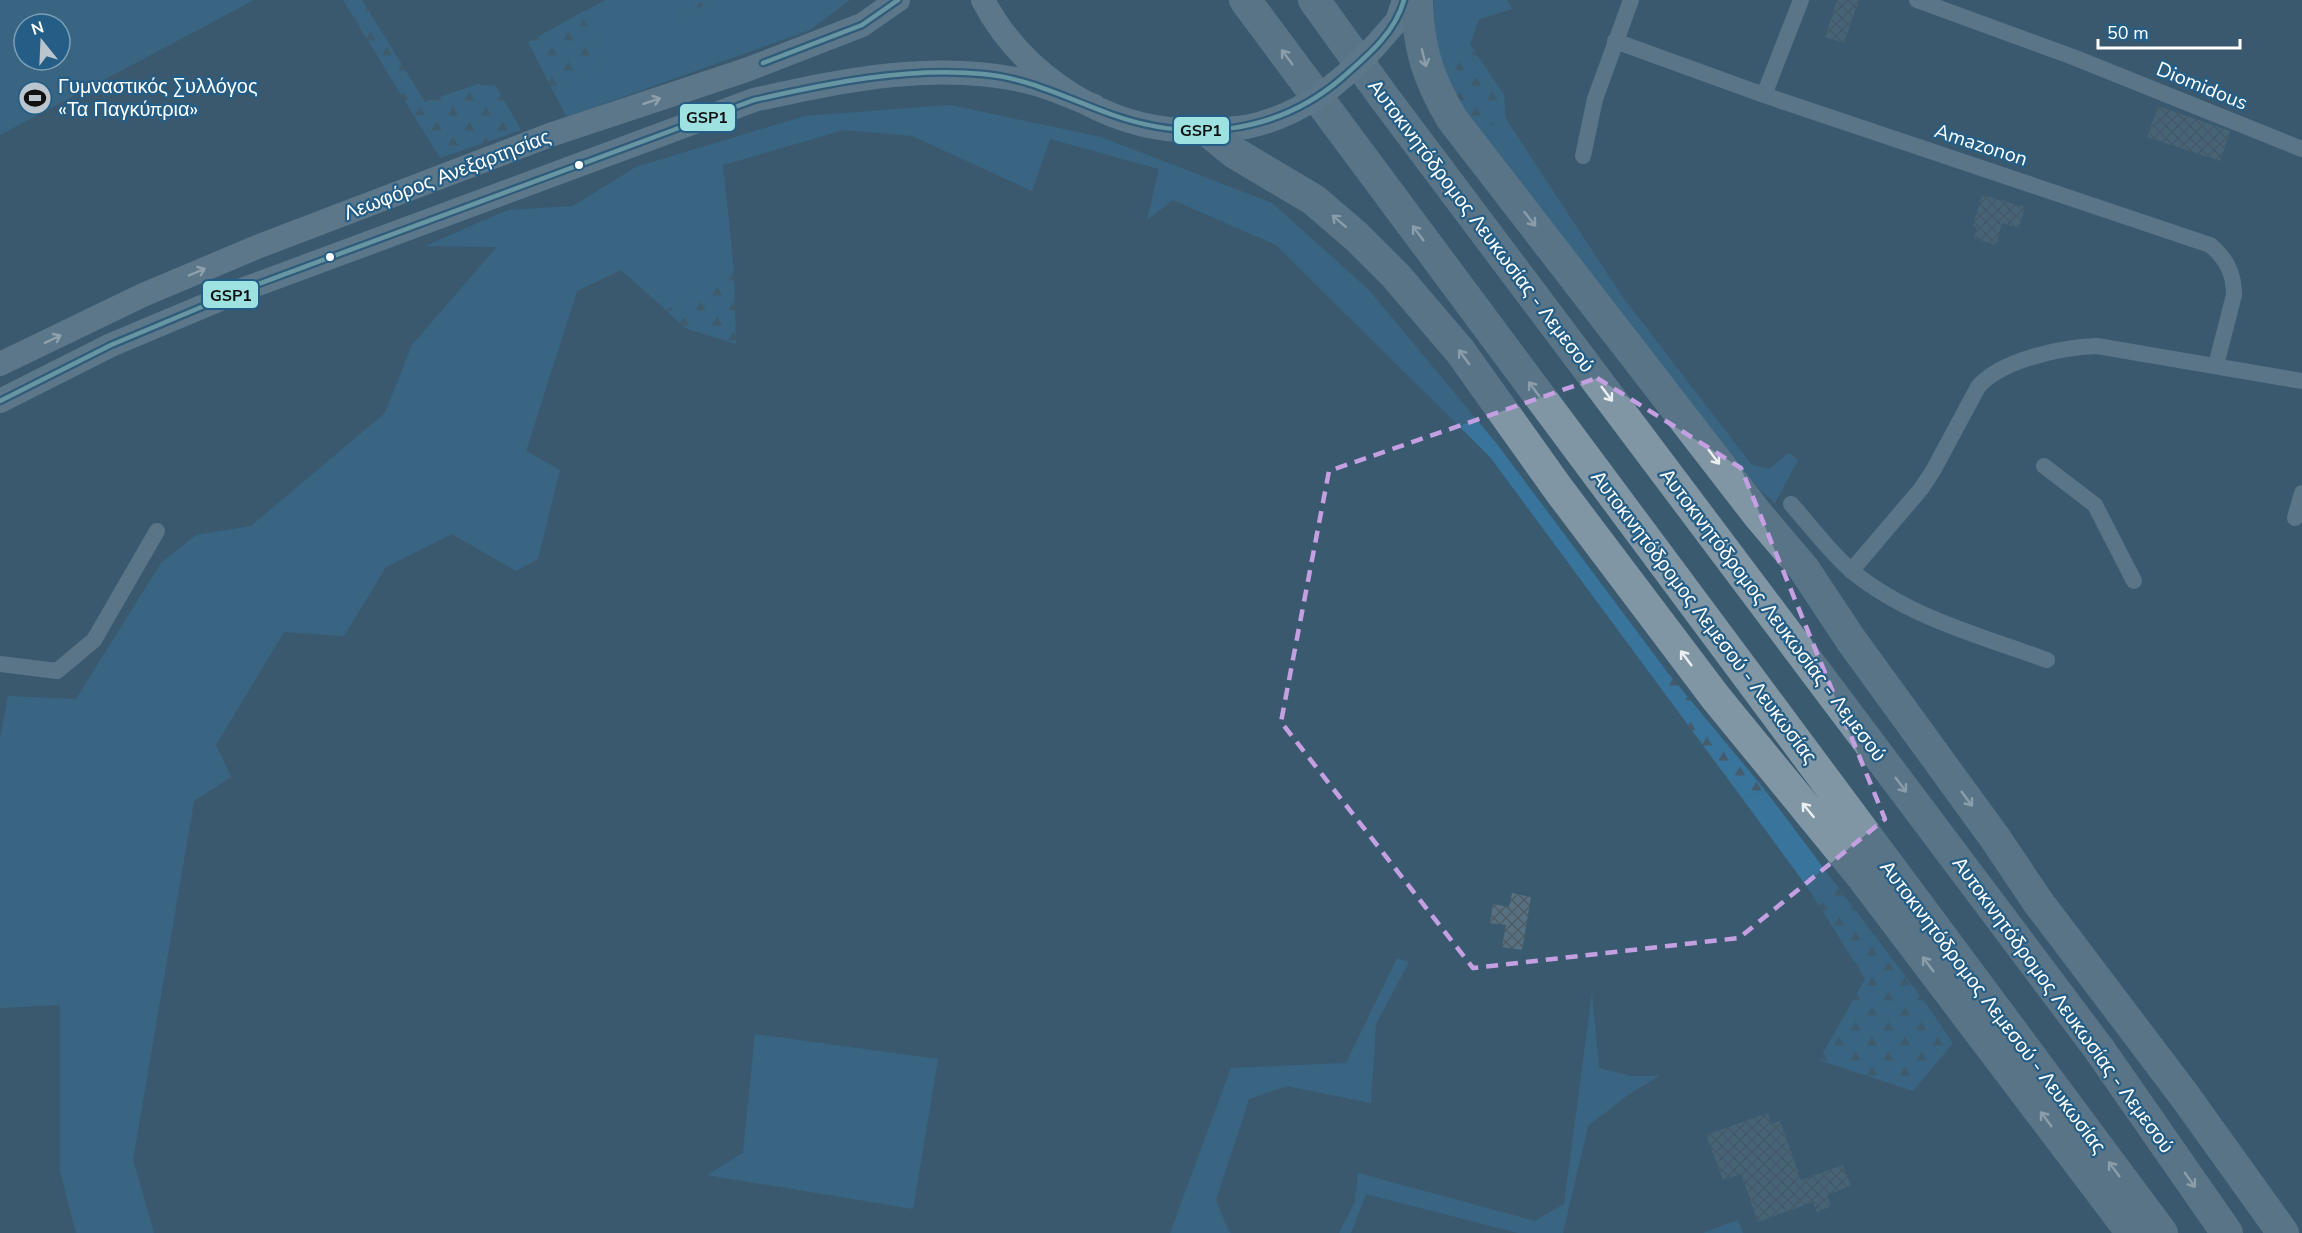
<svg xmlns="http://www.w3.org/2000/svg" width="2302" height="1233" font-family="'Nunito Sans',sans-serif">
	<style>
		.grass { fill: #38749b; fill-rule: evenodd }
		.forest { fill: url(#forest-firs) }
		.building { fill: url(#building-cross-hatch) }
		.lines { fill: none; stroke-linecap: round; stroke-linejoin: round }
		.street { stroke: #8196a6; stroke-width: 16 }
		.secondary { stroke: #889caa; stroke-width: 24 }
		.highway { stroke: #8196a4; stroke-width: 32 }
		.secondary-bridge { stroke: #889caa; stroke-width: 24 }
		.bus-1-casing { stroke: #245e86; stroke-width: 9 }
		.bus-1 { stroke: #9de1e1; stroke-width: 4.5 }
		.oneway { stroke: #eceff1 }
		.oneway2 { stroke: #f3f5f6 }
		.marked { fill: none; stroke: #c4a0e2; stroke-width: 4.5; stroke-dasharray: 12 8; stroke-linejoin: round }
		.bus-dot { fill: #fff; stroke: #245e86; stroke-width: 2 }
		.labels { text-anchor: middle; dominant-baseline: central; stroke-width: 4.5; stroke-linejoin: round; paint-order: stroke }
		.poi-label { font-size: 20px; fill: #fff; stroke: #245e86; text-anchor: start }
		.street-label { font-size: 20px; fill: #fff; stroke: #245e86 }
		.line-badge { stroke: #245e86; stroke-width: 2 }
		.pale-badge-label { font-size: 16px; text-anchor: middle; font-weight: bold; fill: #111 }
	</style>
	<defs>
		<pattern id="forest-firs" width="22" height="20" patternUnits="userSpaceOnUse" patternTransform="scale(1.5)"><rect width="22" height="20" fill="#38749b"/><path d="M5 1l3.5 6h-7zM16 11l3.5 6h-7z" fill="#445c6c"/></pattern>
		<pattern id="building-cross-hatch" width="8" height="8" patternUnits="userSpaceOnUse" patternTransform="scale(1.5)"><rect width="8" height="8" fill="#577182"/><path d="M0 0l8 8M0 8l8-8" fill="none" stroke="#505b62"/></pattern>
	</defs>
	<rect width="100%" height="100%" fill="#3a5a70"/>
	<!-- grass -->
	<path class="grass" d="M0,0H254L0,135ZM24,24H60V60H24Z
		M606,0H672L679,19L712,0H850L810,30L567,117L553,91L611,57L579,14Z
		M1434,0H1507L1512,9L1479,19L1470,44L1475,52L1460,55L1439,73L1435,58Z
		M950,105L1101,137L1272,203L1369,290L1497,444L1668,673L1654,679L1490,457L1276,245L1173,200L1147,220L1159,169L1050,139L1032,191L912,136L844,130L723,165L734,271L666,310L621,270L577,291L526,451L560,470L538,559L516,571L452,534L386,567L344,636L284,632L216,745L231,777L194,801L133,1160L154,1233H76L60,1171V1005L0,1008V739L8,696L76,699L161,563L196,535L251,526L385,413L412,345L497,247L425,246L508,210L573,206L636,167L805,116Z
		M1506,119L1622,296L1751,464L1769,469L1789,453L1798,460L1775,503L1759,489L1472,132Z
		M1765,790L1834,882L1810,891L1742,798Z
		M1397,958L1409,962L1376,1024L1371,1103L1287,1086L1249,1099L1216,1200L1228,1230L1231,1233H1170L1231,1068L1346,1063Z
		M1592,993L1599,1068L1631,1076H1659L1629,1094L1588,1126L1563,1233H1518L1366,1194L1351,1233H1339L1355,1202L1358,1173L1535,1221L1564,1204Z
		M755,1034L938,1059L913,1209L707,1175L743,1153Z
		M1738,1220L1743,1233H1703Z"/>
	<!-- forest -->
	<path class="forest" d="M343,0H362L425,102L478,84L496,86L521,130L440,158Z
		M672,0H712L678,19Z
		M579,14L611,57L553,91L528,42Z
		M1475,52L1504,95L1506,119L1472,132L1439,73L1460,55Z
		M734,271L736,344L685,328L666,310Z
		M1668,673L1765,790L1742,798L1654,679Z
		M1834,882L1924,1001L1953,1043L1913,1091L1819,1060L1865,979L1810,891Z"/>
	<!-- building -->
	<path class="building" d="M1837,0H1859L1844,43L1825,37Z
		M2158,106L2230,131L2220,161L2147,137Z
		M1982,195L2025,207L2019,228L2002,223L1996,245L1974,238L1977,228L1973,226Z
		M1512,893L1531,897L1522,950L1502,947L1506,925L1490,923L1493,904L1509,907Z
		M1768,1113L1771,1124L1780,1121L1801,1180L1843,1165L1851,1186L1827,1195L1831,1206L1817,1212L1813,1202L1758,1222L1741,1174L1723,1180L1706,1135Z"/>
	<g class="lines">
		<!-- street -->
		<path class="street" d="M1917,0L2073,57L2302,149
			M1615,41L1764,95L2210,245C2227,259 2234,274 2234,295L2216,365
			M1764,95L1801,0
			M1583,156L1595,99L1631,0
			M2044,466L2095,505L2134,581
			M1791,504C1811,526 1830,553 1853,572C1908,617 1981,636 2047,660
			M2295,518L2302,493
			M1851,571L1921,489L1934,469L1978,387C2001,360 2062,347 2097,346L2302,381
			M0,664L57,671L94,640L157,531"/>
		<!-- secondary -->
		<path class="secondary" d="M983,0C1018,68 1091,120 1168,129C1194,132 1220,130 1246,127
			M1375,46L1397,21L1404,0
			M0,364L143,295L257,247L550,135L746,70L862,25L898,0
			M0,401L111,345L242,290L754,100C844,80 938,60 1029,82C1051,87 1073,98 1094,106"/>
		<!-- highway -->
		<path class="highway" d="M1245,0L2162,1233
			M1314,0L1383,96L2099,1049L2227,1233
			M1417,0C1418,47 1428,79 1452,119L1759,516L1804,569L1851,640L1995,838L2038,902L2184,1095L2283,1233
			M1208,131L1235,153L1314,200L1357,237L1396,276L1460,351L1559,490L1716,698L1860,874L2132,1233"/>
		<!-- secondary-bridge -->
		<path class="secondary-bridge" d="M1246,127C1298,117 1339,85 1375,46"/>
		<!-- bus-1 casing -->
		<g class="bus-1-casing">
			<path id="bus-1" d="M763,63L862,25L898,0
				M0,401L111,345L242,290L754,100C829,83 906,67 983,74C1030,78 1070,100 1113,115C1192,143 1278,134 1343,77C1368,55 1395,33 1404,0"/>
		</g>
		<!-- bus-1 -->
		<use href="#bus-1" class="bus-1"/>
	</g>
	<!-- one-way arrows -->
	<defs><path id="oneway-shaft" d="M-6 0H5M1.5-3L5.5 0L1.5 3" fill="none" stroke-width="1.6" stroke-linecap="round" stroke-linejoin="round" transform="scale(1.5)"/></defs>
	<g class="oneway">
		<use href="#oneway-shaft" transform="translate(1287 57) rotate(-127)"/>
		<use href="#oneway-shaft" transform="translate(1424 58) rotate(76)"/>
		<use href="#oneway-shaft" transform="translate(1530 219) rotate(52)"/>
		<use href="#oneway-shaft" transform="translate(1339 221) rotate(-139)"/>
		<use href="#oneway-shaft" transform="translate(1418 233) rotate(-127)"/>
		<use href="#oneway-shaft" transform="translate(1464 357) rotate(-126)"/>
		<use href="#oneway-shaft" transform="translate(1534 389) rotate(-127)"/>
		<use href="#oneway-shaft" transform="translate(1607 394) rotate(53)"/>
		<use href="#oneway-shaft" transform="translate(1714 457) rotate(53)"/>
		<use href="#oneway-shaft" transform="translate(1686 658) rotate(-127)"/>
		<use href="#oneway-shaft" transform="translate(1901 785) rotate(53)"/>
		<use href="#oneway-shaft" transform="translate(1967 799) rotate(53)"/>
		<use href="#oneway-shaft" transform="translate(1808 810) rotate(-129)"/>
		<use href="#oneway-shaft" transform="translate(1928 964) rotate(-127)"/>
		<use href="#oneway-shaft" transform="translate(2046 1119) rotate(-127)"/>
		<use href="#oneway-shaft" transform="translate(2114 1169) rotate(-127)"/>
		<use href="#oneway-shaft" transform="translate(2190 1180) rotate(55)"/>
	</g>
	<g class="oneway2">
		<use href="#oneway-shaft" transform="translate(652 101) rotate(-19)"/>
		<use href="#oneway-shaft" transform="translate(197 272) rotate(-23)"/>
		<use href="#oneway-shaft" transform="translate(53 339) rotate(-26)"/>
	</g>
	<!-- marked area -->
	<path d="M0 0H2302V1233H0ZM1597,378L1741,468L1885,819L1739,938L1473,968L1281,722L1329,471Z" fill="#3a5a70" fill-opacity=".55" fill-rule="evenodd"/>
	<path class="marked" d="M1597,378L1741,468L1885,819L1739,938L1473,968L1281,722L1329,471Z"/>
	<!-- icons -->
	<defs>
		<g id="stadium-disc" transform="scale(1.725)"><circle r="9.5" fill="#bac5cd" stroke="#245e86"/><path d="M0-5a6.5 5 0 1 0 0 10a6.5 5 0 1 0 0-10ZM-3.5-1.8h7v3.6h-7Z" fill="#111"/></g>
	</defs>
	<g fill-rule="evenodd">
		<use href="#stadium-disc" x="35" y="98"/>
	</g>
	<!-- markers -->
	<g class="bus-dot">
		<circle cx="579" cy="165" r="5"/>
		<circle cx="330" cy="257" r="5"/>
	</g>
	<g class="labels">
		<!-- poi labels -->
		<g class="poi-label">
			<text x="58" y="86">Γυμναστικός Συλλόγος<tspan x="58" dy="23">«Τα Παγκύπρια»</tspan></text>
		</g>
		<!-- street labels -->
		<g class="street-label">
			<text transform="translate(2202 86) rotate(22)">Diomidous</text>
			<text transform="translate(1981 145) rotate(18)">Amazonon</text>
			<text transform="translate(447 175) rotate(-21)">Λεωφόρος Ανεξαρτησίας</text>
			<text transform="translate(1481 226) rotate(53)">Αυτοκινητόδρομος Λευκωσίας - Λεμεσού</text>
			<text transform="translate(1773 615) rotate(53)">Αυτοκινητόδρομος Λευκωσίας - Λεμεσού</text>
			<text transform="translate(1704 617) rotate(53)">Αυτοκινητόδρομος Λεμεσού - Λευκωσίας</text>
			<text transform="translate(2063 1005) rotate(54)">Αυτοκινητόδρομος Λευκωσίας - Λεμεσού</text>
			<text transform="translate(1993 1007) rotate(53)">Αυτοκινητόδρομος Λεμεσού - Λευκωσίας</text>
		</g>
	</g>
	<g class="line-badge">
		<rect x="679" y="103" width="57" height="29" rx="6" fill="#9de1e1"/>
		<rect x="1173" y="116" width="57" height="29" rx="6" fill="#9de1e1"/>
		<rect x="202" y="280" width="57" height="29" rx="6" fill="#9de1e1"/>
	</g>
	<g class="pale-badge-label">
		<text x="707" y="123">GSP1</text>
		<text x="1201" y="136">GSP1</text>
		<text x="231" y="301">GSP1</text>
	</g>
	<!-- north arrow -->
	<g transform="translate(42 42) rotate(342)"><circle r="28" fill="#245e86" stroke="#7c9eb6" stroke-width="1.5"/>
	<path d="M0-4.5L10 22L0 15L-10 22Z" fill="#bac5cd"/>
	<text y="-9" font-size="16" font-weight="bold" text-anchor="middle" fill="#ffffff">N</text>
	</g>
	<!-- scale -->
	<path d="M2098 39v9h142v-9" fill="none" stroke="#ffffff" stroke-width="3"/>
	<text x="2107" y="39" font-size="18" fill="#ffffff" stroke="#245e86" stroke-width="4.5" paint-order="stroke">50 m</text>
</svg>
